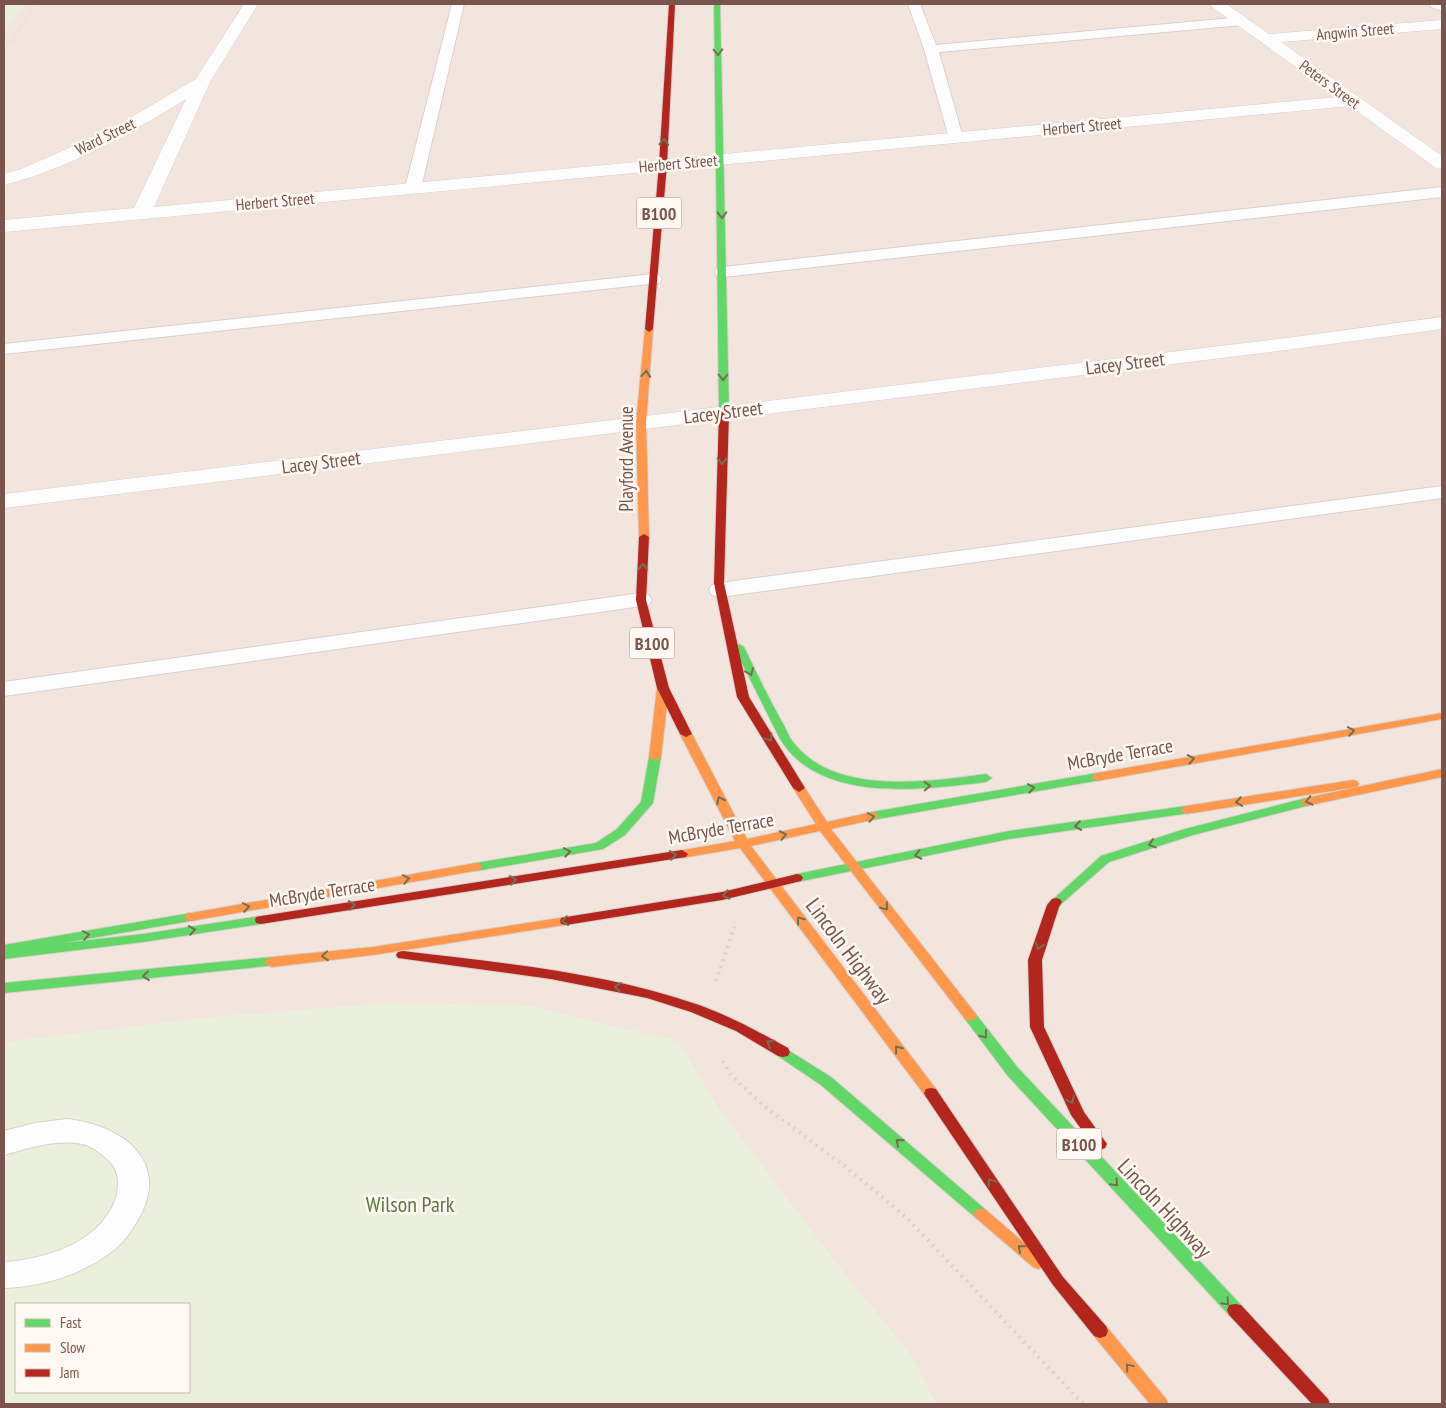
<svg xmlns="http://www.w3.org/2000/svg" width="1446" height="1408" font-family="'PT Sans Narrow',sans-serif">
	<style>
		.residential { fill: #f2e5de; fill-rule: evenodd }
		.green { fill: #eaf0db; fill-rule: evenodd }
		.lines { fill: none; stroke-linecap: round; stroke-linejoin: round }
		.lane-casing { stroke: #d9d1cd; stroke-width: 2 }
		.street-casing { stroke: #d9d1cd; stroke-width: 1 }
		.fast-casing { stroke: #d9cfcb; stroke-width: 2 }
		.slow-casing { stroke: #d9cfcb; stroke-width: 2 }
		.jam-casing { stroke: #d9cfcb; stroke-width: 2 }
		.path-far1 { stroke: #dbd2d0; stroke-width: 2; stroke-dasharray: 0.5 2.5; stroke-linecap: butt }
		.path { stroke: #dbd2d0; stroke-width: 4; stroke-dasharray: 2 5; stroke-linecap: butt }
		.lane { fill: #fefdfd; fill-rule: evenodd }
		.street { fill: #fefdfd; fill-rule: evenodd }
		.fast { fill: #63d668; fill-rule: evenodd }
		.slow { fill: #ff974d; fill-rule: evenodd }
		.jam { fill: #b3261e; fill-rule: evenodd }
		.oneway { stroke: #756f52 }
		.labels { text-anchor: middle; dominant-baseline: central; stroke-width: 5; stroke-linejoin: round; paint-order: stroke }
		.far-street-label { font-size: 16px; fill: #79554d; stroke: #fff8f3 }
		.shield { fill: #fff8f3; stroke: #a1867f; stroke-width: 1 }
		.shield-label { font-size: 18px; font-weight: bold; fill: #79554d }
		.street-label { font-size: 19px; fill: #79554d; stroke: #fff8f3 }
		.near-street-label { font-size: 22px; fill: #79554d; stroke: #fff8f3 }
		.near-park-label { font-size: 22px; fill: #5c7942; stroke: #fff8f3 }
	</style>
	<rect width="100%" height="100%" fill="#f9f4f0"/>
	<!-- residential -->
	<path class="residential" d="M4,4H1442V1404H4ZM16,1304H189V1392H16Z"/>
	<!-- green -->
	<path class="green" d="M4,4H24L4,34Z
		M384,1003L525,1005L678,1041L720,1110L844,1273L911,1355L936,1404H4V1042L201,1018ZM16,1304H189V1392H16Z"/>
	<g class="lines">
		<!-- lane casing -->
		<g class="lane-casing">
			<path id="lane" d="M452,4H464L421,188L419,191H407L405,188Z
				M908,4H920L936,45L1243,17L1250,21L1243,25L939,52L963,138L961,141H951L949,138L924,49Z
				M1430,4H1442V11L1431,7Z
				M1442,187V197L723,277L717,276L715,272L717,268L723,267Z
				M653,274L659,275L662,279L659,283L4,354V344Z
				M1442,486V498L720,597L712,595L709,590L712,585L720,583Z
				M641,593L649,595L652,600L649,605L4,696V682Z
				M67,1119C122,1125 172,1161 138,1220C131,1231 124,1242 114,1250C84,1274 42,1287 4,1288V1262C47,1259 104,1242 117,1194C119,1183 119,1171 110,1162C103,1155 93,1146 82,1144C55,1139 29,1148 4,1155V1131L35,1123Z"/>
		</g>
		<!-- street casing -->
		<g class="street-casing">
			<path id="street" d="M244,4H258L210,82L154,207L1338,97L1212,7L1210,4H1226L1269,34L1442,20V29L1281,42L1442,156V169L1436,168L1350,106L4,232V220L134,208L186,99C130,133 69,169 4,185V174L21,169L108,131L196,79Z
				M1442,317V329L1294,349L4,508V494L1294,337Z"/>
		</g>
		<!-- fast casing -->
		<g class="fast-casing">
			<path id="fast" d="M714,4H720L729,412L724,415L719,412Z
				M739,644L744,647C756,672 768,697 782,722C786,728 788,736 793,742C834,796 927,782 986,774L992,778L986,782C922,790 817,804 779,737L734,647Z
				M655,753L661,757L653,803L625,835L603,849L476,871L472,870L470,867L472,864L476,863L596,843L617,829L641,802L649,757Z
				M1097,773L1101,774L1103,777L1101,780L872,820L866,816L872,812Z
				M1306,798L1312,802L1310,805L1193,835L1109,862L1060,905H1052L1050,902L1101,856L1185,829Z
				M1186,806L1190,807L1192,810L1190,813L1009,839L797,882L793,881L791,878L793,875L797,874L1009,831Z
				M191,913L196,914L197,917L196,920L63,943L143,934L261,916L266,917L267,920L266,923L261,924L143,942L4,959V945Z
				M272,957L277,959L279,962L277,965L4,993V983Z
				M970,1011L975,1013L1018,1068L1241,1305L1243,1310L1241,1315L1235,1316L1229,1315L1008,1076L965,1019L963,1016L965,1013Z
				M783,1047L831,1077L986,1210L989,1214L986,1218L981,1220L976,1218L821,1085L778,1056L776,1052L778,1048Z"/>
		</g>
		<!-- slow casing -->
		<g class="slow-casing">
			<path id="slow" d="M649,326L653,329L646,423L649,537L644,540L639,537L636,423L645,329Z
				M663,685L669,688L661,757L655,761L649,757L657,688Z
				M1442,713V719L1097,781L1091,777L1097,773Z
				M686,731L692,734L747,839L816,824L793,788L799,784L803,785L827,822L872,812L876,813L878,816L876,819L831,829L975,1013L977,1016L975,1019L970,1021L965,1019L820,831L751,846L936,1089L938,1093L936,1097L931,1098L926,1097L740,848L682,858L678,857L676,854L678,851L735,841L680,734Z
				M1442,769V777L1306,806L1300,802L1306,798Z
				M1353,780L1357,781L1359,784L1357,787L1186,814L1180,810L1186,806Z
				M476,863L480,864L482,867L480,870L191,921L186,920L185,917L186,914L191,913Z
				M566,917L571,918L572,921L571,924L373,955L272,967L267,965L265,962L267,959L272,957L373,947Z
				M981,1208L986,1210L1043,1259L1046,1263L1043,1267L1038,1269L1033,1267L976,1218L973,1214L976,1210Z
				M1100,1324L1106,1326L1166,1399L1168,1404H1150L1094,1336L1092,1331L1094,1326Z"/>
		</g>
		<!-- jam casing -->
		<g class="jam-casing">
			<path id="jam" d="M669,4H675L667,164L653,329L649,332L645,329L659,164Z
				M724,409L729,412L724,583L749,697L805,788L799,792L793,788L737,697L714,583L719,412Z
				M644,534L649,537L646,600L669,688L692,734L686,737L680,734L657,688L636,600L639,537Z
				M682,850L688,854L686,857L261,924L256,923L255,920L256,917L261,916Z
				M797,874L801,875L803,878L801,881L722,900L566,925L561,924L560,921L561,918L566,917L722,892Z
				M1056,898L1060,899L1062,902L1059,907L1042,960L1044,1027L1084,1112L1107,1144L1105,1148L1100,1150L1095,1148L1071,1115L1030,1027L1028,960L1047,905L1052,899Z
				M403,951C502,963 604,972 699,1005C730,1016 759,1032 788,1048L790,1052L788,1056L783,1057L778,1056L736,1031L691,1012L647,998L551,979L398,958L396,955L398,952Z
				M931,1088L936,1089L1063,1277L1106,1326L1108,1331L1106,1336L1100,1338L1094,1336L1053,1285L926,1097L924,1093L926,1089Z
				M1235,1304L1241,1305L1328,1399L1330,1404H1312L1229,1315L1227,1310L1229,1305Z"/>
		</g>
		<!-- path-far1 -->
		<path class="path-far1" d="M4,46L10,43L36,4"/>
		<!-- path -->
		<path class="path" d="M716,981L735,925
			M723,1061L731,1075L764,1106L843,1165L906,1217L1083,1404"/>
		<!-- lane -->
		<use href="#lane" class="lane"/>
		<!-- street -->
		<use href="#street" class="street"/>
		<!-- fast -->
		<use href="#fast" class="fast"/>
		<!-- slow -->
		<use href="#slow" class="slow"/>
		<!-- jam -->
		<use href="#jam" class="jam"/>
	</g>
	<!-- one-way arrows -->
	<defs><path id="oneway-chevron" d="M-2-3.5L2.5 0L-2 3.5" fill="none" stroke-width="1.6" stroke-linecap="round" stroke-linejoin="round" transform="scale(1.25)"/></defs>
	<g class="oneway">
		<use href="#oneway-chevron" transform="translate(718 52) rotate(88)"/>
		<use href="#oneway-chevron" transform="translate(664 142) rotate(-87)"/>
		<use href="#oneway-chevron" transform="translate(722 215) rotate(89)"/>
		<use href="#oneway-chevron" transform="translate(646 374) rotate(-85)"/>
		<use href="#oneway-chevron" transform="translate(723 377) rotate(90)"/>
		<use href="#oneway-chevron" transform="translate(722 461) rotate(92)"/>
		<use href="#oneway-chevron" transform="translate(643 567) rotate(-87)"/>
		<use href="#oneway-chevron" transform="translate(750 672) rotate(67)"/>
		<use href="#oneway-chevron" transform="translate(1351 731) rotate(-10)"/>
		<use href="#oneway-chevron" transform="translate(769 738) rotate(58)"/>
		<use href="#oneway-chevron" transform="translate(1191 759) rotate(-10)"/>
		<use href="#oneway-chevron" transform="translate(927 786) rotate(-3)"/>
		<use href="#oneway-chevron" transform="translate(1031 788) rotate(-10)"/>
		<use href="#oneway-chevron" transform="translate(720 800) rotate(-117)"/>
		<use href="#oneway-chevron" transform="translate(1309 801) rotate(166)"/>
		<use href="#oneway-chevron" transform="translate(1239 802) rotate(171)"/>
		<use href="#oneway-chevron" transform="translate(871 817) rotate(-10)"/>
		<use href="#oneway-chevron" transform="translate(1078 826) rotate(172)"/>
		<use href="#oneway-chevron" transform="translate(783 835) rotate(-12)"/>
		<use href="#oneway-chevron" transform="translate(1152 844) rotate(162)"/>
		<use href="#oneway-chevron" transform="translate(567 852) rotate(-10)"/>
		<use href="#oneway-chevron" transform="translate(673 855) rotate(-9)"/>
		<use href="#oneway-chevron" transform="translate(918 855) rotate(168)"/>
		<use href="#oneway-chevron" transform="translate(406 879) rotate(-10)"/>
		<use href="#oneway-chevron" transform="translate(513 880) rotate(-9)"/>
		<use href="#oneway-chevron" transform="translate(726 895) rotate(168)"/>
		<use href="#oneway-chevron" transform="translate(352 905) rotate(-9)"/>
		<use href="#oneway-chevron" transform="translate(246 907) rotate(-10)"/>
		<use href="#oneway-chevron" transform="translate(885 907) rotate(52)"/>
		<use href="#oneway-chevron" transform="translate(800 920) rotate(-127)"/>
		<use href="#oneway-chevron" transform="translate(565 921) rotate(171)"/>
		<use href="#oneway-chevron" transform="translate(192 930) rotate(-9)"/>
		<use href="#oneway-chevron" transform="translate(86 935) rotate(-10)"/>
		<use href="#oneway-chevron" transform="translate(1039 946) rotate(108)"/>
		<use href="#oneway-chevron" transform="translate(325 956) rotate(174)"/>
		<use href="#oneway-chevron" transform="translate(146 976) rotate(174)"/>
		<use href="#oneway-chevron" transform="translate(618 987) rotate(-170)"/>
		<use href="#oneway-chevron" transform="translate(984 1035) rotate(52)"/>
		<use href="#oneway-chevron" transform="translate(770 1043) rotate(-149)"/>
		<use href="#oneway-chevron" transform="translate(898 1049) rotate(-127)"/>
		<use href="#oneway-chevron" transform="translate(1071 1100) rotate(65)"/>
		<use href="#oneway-chevron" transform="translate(899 1142) rotate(-139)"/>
		<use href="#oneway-chevron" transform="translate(991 1182) rotate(-124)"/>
		<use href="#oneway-chevron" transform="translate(1115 1183) rotate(47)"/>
		<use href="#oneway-chevron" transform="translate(1021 1248) rotate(-139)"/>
		<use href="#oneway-chevron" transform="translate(1226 1302) rotate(47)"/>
		<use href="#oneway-chevron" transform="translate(1129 1367) rotate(-130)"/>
	</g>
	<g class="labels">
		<!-- far-street labels -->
		<g class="far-street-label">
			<text transform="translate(1355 31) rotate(-5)">Angwin Street</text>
			<text transform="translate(1330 84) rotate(36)">Peters Street</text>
			<text transform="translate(1082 126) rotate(-5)">Herbert Street</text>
			<text transform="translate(105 136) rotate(-26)">Ward Street</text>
			<text transform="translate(678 163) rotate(-5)">Herbert Street</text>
			<text transform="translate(275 201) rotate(-5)">Herbert Street</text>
		</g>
		<!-- shield labels -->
		<g class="shield">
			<rect x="636.5" y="197.5" width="45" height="31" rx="4"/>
			<rect x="629.5" y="627.5" width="45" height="31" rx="4"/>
			<rect x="1056.5" y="1128.5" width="45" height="31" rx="4"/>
		</g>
		<g class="shield-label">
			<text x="659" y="213">B100</text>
			<text x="652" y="643">B100</text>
			<text x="1079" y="1144">B100</text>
		</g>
		<!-- street labels -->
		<g class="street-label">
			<text transform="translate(1125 363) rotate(-7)">Lacey Street</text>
			<text transform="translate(723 412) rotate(-7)">Lacey Street</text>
			<text transform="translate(626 459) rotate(-90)">Playford Avenue</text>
			<text transform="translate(321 462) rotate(-7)">Lacey Street</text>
			<text transform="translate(1120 754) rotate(-10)">McBryde Terrace</text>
			<text transform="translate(721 828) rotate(-10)">McBryde Terrace</text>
			<text transform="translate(322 892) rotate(-9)">McBryde Terrace</text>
		</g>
		<!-- near-street labels -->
		<g class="near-street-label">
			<text transform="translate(849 951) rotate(53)">Lincoln Highway</text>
			<text transform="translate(1165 1208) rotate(47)">Lincoln Highway</text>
		</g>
		<!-- near-park labels -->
		<g class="near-park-label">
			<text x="410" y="1204">Wilson Park</text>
		</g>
	</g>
	<!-- border -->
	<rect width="1446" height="1408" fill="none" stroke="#79554d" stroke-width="10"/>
	<!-- legend -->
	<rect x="15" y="1303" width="175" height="90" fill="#fff8f3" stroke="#c9b7b1"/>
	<rect x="25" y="1319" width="25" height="8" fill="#63d668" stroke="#c9b7b1"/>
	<text x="60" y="1328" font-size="15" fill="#79554d">Fast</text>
	<rect x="25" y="1344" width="25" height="8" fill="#ff974d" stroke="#c9b7b1"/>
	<text x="60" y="1353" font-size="15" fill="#79554d">Slow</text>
	<rect x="25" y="1369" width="25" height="8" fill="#b3261e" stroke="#c9b7b1"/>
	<text x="60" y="1378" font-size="15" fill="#79554d">Jam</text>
</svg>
